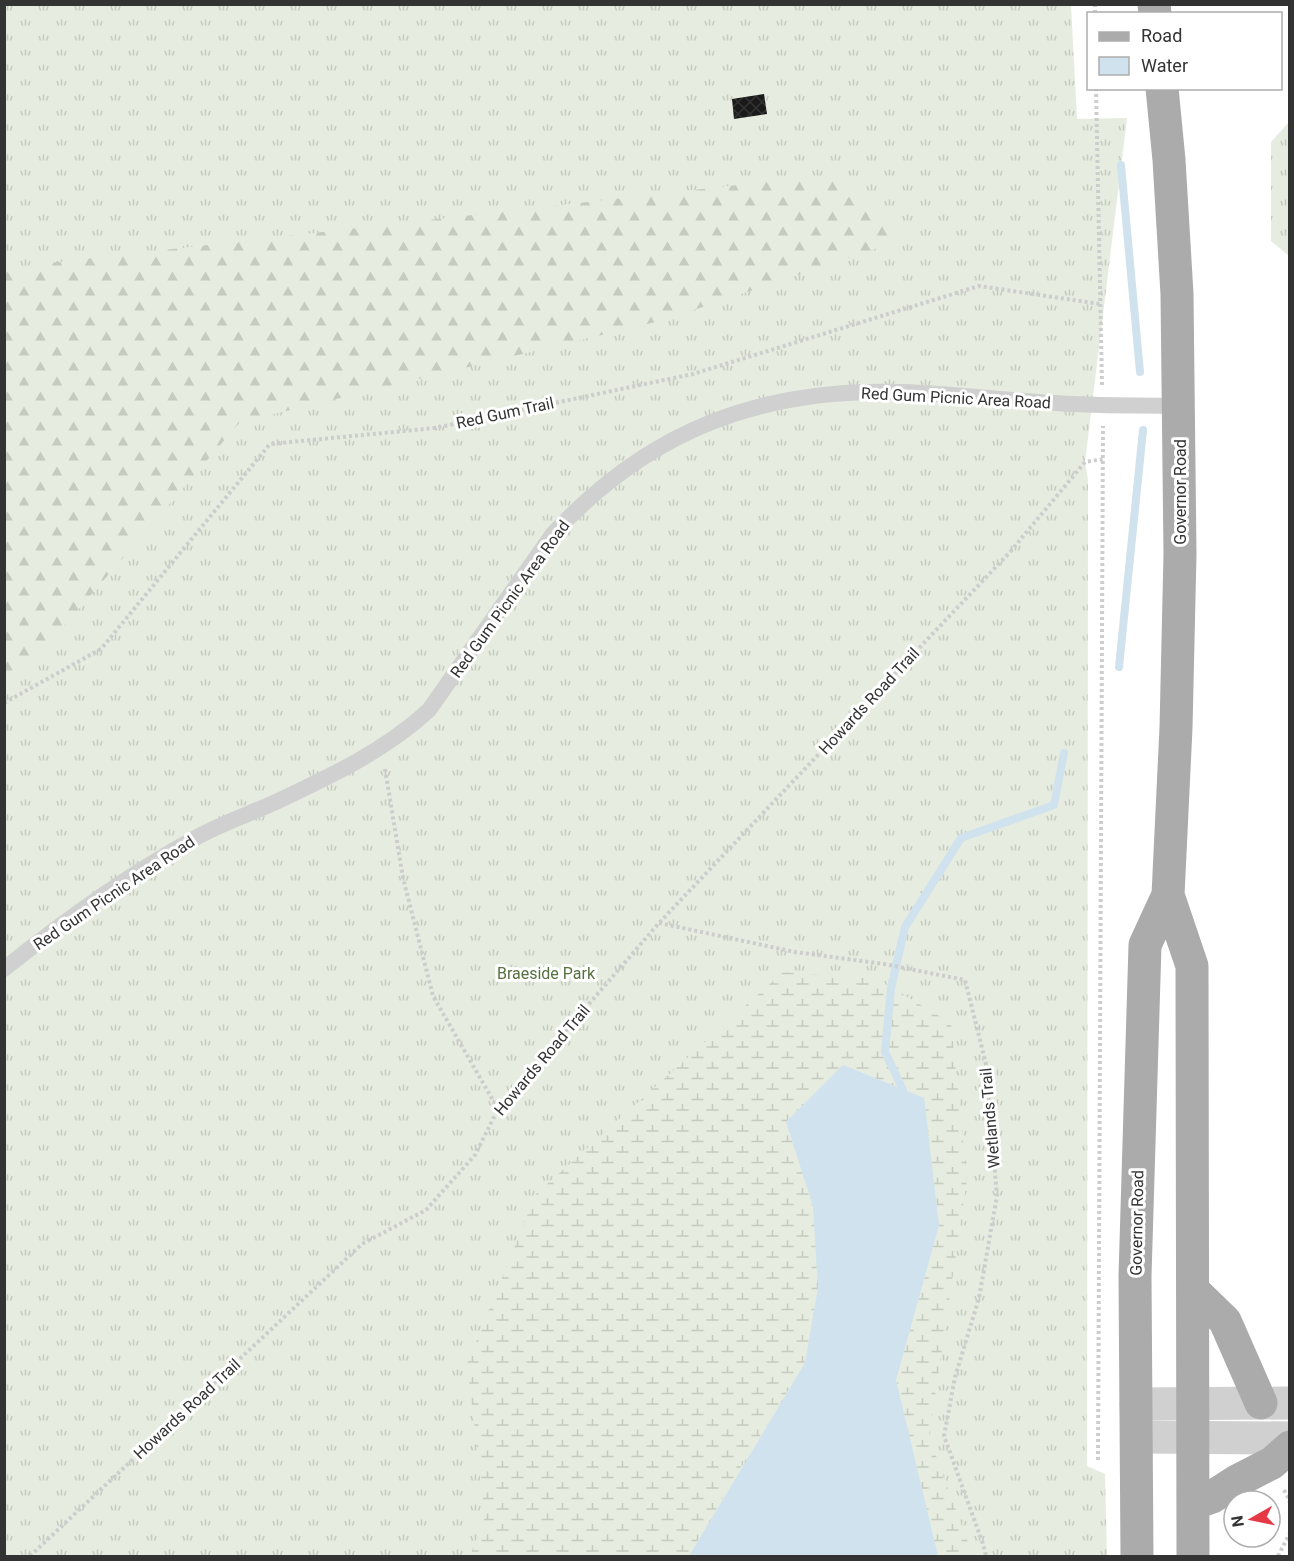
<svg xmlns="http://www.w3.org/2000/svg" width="1294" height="1561" font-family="Roboto,sans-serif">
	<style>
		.grass { fill: url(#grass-tufts) }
		.forest { fill: url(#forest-firs) }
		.wetland { fill: url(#wetland-marsh) }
		.water { fill: #cfe2ee }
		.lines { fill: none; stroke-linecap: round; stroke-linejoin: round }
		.stream { stroke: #cfe2ee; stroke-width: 8 }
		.building { fill: url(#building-cross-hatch) }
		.path { stroke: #cdcdcd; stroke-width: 4; stroke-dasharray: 3 3; stroke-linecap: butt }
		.lane { stroke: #d0d0d0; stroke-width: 16 }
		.street { stroke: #d0d0d0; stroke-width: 33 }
		.primary { stroke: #ababab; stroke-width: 33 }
		.labels { text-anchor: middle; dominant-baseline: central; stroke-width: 6; stroke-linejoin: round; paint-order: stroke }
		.street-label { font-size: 16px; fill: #333; stroke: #fff }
		.park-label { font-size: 16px; fill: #56703f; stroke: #fff }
	</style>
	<defs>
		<pattern id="grass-tufts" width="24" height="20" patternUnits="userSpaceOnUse" patternTransform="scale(1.5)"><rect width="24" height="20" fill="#e6ecdf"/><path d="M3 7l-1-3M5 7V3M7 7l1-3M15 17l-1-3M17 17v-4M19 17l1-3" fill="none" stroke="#c6cbc0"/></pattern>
		<pattern id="forest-firs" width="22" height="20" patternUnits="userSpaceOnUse" patternTransform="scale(1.5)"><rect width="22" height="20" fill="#e6ecdf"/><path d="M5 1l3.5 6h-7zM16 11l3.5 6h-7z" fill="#c6cbc0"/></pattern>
		<pattern id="wetland-marsh" width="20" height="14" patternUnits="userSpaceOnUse" patternTransform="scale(1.5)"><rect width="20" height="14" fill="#e6ecdf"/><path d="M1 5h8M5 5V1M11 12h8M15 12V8" fill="none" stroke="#c6cbc0"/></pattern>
		<pattern id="building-cross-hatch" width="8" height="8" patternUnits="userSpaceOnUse" patternTransform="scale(1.5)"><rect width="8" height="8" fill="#1a1a1a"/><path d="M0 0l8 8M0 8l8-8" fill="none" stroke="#333"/></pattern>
	</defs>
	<rect width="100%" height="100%" fill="#fff"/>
	<!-- grass -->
	<path class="grass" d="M5,5H1071L1077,119L1127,118L1085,462L1088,480L1087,1466L1105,1474L1107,1556H5Z
		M1289,122V256L1271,241V142Z"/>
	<!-- forest -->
	<path class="forest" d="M826,175L907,238L664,320L240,422L47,646L5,678V268Z"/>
	<!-- wetland -->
	<path class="wetland" d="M783,972L877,979L951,1023L967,1179L929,1437L973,1556H938L896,1380L939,1225L924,1098L843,1065L786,1122L813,1206L818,1288L805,1363L737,1473L689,1556H470L485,1517L467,1364L536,1194Z"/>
	<!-- water -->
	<path class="water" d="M843,1065L924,1098L939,1225L896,1380L938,1556H689L805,1363L818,1288L813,1206L786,1122Z"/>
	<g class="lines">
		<!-- stream -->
		<path class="stream" d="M1121,165L1140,372
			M1119,667L1143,430
			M902,1099L903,1090L885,1052L891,988L905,927L961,838L1054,805L1064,753"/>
	</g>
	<!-- building -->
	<path class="building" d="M764,94L767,114L734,119L732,99Z"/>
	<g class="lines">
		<!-- path -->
		<path class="path" d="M1095,4V14
			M1096,88L1102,385
			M4,703L101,649L270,444L435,428L693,374L979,286L1100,304
			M385,769L403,878L433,996L498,1109
			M659,923L795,952L884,964L965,980L986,1064L997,1196L979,1298L955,1377L944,1436L983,1544L986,1556
			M1098,1460L1103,426
			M1284,1490L1289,1499L1290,1503
			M30,1556L362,1244L426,1210L475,1155L498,1109L659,923L1010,552L1085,462L1104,459
			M1278,1556L1290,1533"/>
		<!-- lane -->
		<path class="lane" d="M4,969C65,920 131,873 199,836C225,822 252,813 278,801C331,776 386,750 429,710L552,535C649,430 760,388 902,392C959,394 1017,402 1074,404C1109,406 1144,405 1179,406"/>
		<!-- street -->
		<path class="street" d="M1136,1404L1290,1403
			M1137,1437L1290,1438"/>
		<!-- primary -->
		<path class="primary" d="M1154,4L1155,14
			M1168,895L1192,966L1193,1556
			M1193,1290L1225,1321L1261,1403
			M1193,1504L1212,1497L1237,1481L1272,1463L1290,1447
			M1137,1556L1135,1276L1145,945L1168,895L1176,728L1180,554L1177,294L1169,160L1162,88"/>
	</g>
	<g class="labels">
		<!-- street labels -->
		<g class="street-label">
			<text transform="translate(956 398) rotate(3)">Red Gum Picnic Area Road</text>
			<text transform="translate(505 413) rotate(-12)">Red Gum Trail</text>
			<text transform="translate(1180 492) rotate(-90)">Governor Road</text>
			<text transform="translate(510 599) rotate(-54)">Red Gum Picnic Area Road</text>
			<text transform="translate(869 701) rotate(-47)">Howards Road Trail</text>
			<text transform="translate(114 893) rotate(-34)">Red Gum Picnic Area Road</text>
			<text transform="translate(542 1060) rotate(-50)">Howards Road Trail</text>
			<text transform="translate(990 1118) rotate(-95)">Wetlands Trail</text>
			<text transform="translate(1137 1223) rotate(-89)">Governor Road</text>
			<text transform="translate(187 1409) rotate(-43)">Howards Road Trail</text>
		</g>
		<!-- park labels -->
		<g class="park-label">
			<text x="546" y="973">Braeside Park</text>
		</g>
	</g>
	<!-- border -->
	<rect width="1294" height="1561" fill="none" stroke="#333333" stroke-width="12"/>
	<!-- legend -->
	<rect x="1087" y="12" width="195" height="78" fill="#ffffff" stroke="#adadad" stroke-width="1.5"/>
	<rect x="1099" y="32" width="30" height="9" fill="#ababab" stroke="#adadad" stroke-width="1.5"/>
	<text x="1141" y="42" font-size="18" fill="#333333">Road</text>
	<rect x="1099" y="57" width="30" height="18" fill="#cfe2ee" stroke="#adadad" stroke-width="1.5"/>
	<text x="1141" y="72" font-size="18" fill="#333333">Water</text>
	<!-- north arrow -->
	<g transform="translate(1252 1519) rotate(261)"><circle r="28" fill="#ffffff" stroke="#adadad" stroke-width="1.5"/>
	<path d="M0-4.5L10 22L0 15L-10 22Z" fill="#e63946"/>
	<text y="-9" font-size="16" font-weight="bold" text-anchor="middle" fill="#333333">N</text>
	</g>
</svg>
